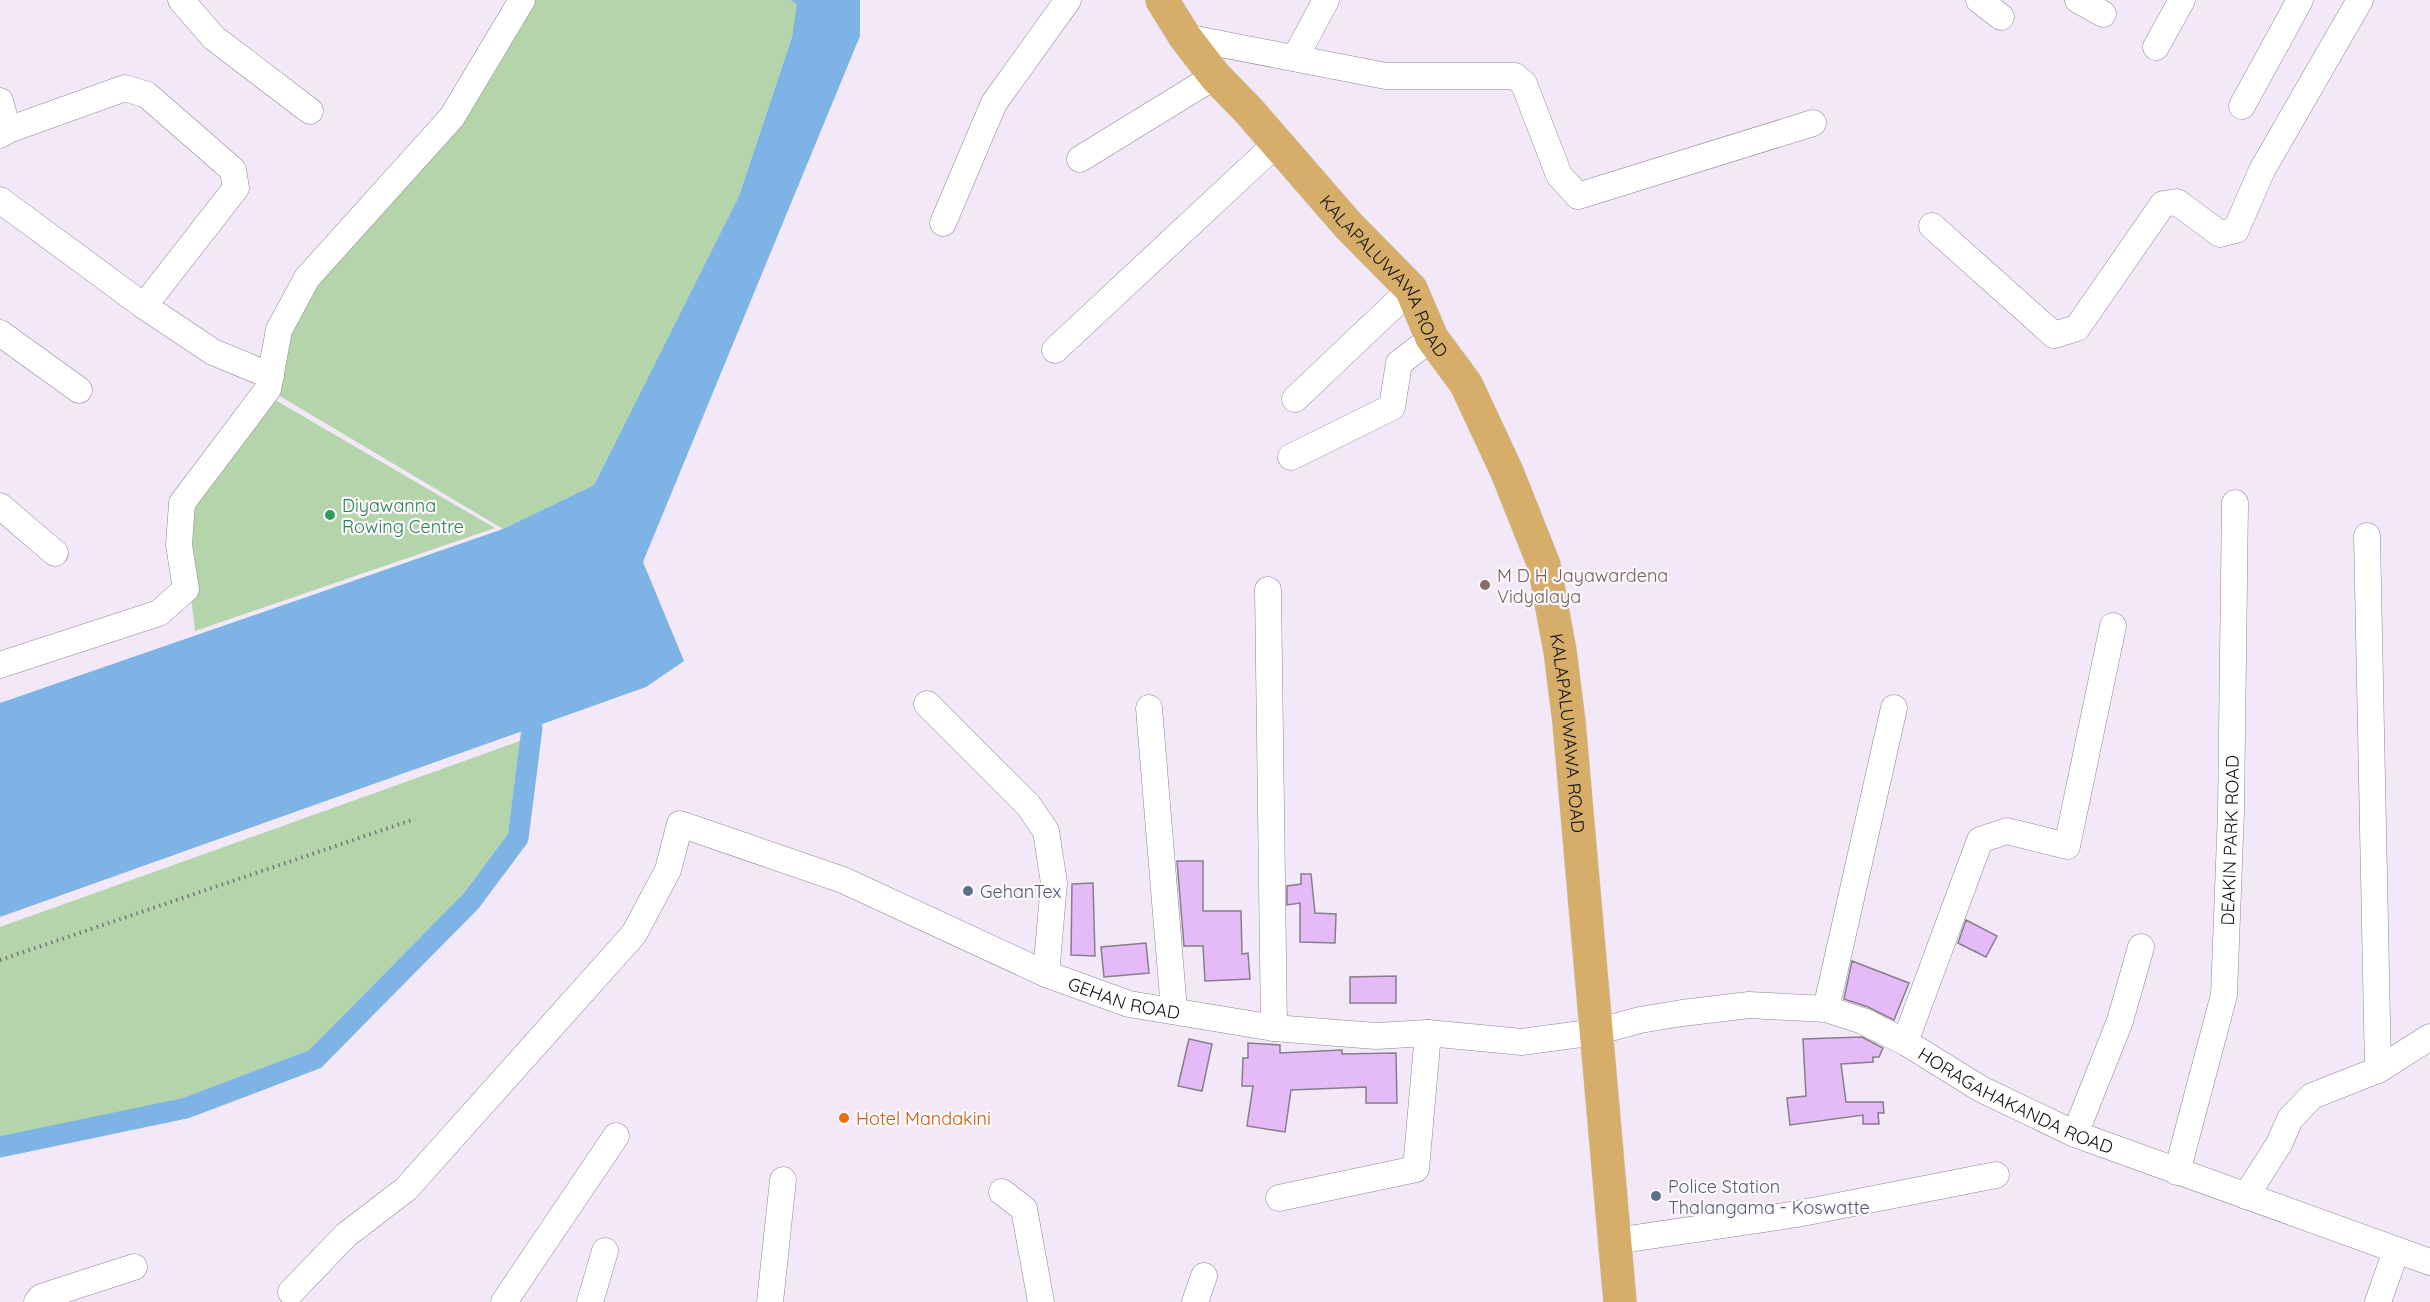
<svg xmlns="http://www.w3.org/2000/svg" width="2430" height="1302" font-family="Quicksand,sans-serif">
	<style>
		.green { fill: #b4d5aa }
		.water { fill: #7db4e5 }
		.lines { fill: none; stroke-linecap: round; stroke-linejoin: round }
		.canal { stroke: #7db4e5; stroke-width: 21 }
		.building { fill: #e4bbf6; stroke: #877e8b; stroke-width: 1.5 }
		.minor-casing { stroke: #8f8694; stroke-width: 27 }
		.major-casing { stroke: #cfcfd0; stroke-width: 34 }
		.path { stroke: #79737c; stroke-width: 4; stroke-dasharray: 1.5 4.5; stroke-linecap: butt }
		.minor { stroke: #fff; stroke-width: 26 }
		.major { stroke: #d6ae69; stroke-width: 33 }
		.leisure-dot { fill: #2e9e5b; stroke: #fcf8fe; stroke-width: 2 }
		.education-dot { fill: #8d6e63; stroke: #fcf8fe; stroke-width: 2 }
		.service-dot { fill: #5c6f8a; stroke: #fcf8fe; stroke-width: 2 }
		.food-dot { fill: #e8710a; stroke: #fcf8fe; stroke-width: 2 }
		.labels { text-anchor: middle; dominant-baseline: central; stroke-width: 4.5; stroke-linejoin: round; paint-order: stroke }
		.street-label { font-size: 18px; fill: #110e12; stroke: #fcf8fe }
		.leisure-label { font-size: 18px; fill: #27864d; stroke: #fcf8fe; text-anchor: start }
		.education-label { font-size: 18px; fill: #785e54; stroke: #fcf8fe; text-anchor: start }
		.service-label { font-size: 18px; fill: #4e5e75; stroke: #fcf8fe; text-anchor: start }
		.food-label { font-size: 18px; fill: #c56008; stroke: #fcf8fe; text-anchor: start }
	</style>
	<rect width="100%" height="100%" fill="#f2e8f7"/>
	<!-- green -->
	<path class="green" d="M522,0H790L798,3L792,37L739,196L594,485L503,529L268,389L279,330Z
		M270,397L495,528L195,631L185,544L188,502Z
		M520,741L508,834L463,894L309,1050L183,1098L0,1137V927Z"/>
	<!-- water -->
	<path class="water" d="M790,0H860V36L643,562L684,661L646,687L0,917V703L503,529L594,485L739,196L792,37L797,4Z"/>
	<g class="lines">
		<!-- canal -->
		<path class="canal" d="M0,1147L186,1108L315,1059L471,901L518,838L532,728"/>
	</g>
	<!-- building -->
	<path class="building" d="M1177,861H1203V911H1241L1242,954L1248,953L1250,979L1205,981L1203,946H1184Z
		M1301,874H1311L1315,913L1336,914L1335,943L1300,942V903L1287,905V886L1301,884Z
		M1093,883L1095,956L1071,955L1072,884Z
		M1966,920L1997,936L1986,957L1958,943Z
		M1146,943L1149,973L1104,977L1101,947Z
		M1852,961L1909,983L1894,1020L1868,1007L1844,999Z
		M1396,976V1003H1350V977Z
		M1862,1037L1883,1048L1879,1057H1873V1062L1841,1064L1846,1102H1883L1884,1113H1878L1879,1124H1863V1115L1790,1125L1787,1098L1806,1096L1803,1039Z
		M1189,1039L1212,1044L1202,1091L1178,1086Z
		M1248,1043L1280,1045V1053L1342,1050V1054L1396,1053L1397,1103H1366V1087L1291,1090L1285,1132L1247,1126L1253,1086H1242L1243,1058H1248Z"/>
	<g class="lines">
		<!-- minor casing -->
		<g class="minor-casing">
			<g id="minor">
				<path d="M181,0L214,38L310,111"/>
				<path d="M1979,0L2001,17"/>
				<path d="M2078,0L2103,14"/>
				<path d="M1185,37L1386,76H1515L1524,84L1559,175L1578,196L1813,123"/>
				<path d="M2156,47L2182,0"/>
				<path d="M1295,58L1326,0"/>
				<path d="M0,101L8,130"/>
				<path d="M2242,106L2300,0"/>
				<path d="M0,135L8,130L125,88L147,95L233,170L236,188L144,306"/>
				<path d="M1080,159L1215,76"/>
				<path d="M0,200L144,306L213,352L271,376"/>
				<path d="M943,223L994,103L1068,0"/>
				<path d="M1932,226L2054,335L2077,328L2163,204L2177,202L2220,234L2236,230L2262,170L2360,0"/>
				<path d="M0,333L79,390"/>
				<path d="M1055,350L1277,143"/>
				<path d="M1295,399L1411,289"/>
				<path d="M1291,457L1392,407L1399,363L1432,338"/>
				<path d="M0,506L55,553"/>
				<path d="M2367,536L2378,1070"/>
				<path d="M1268,590L1274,1028"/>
				<path d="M0,665L159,613L186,589L179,545L182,503L268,389L279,330L307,278L452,117L522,0"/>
				<path d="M927,704L1028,805L1046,831L1054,883L1046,974"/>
				<path d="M1149,708L1174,1010"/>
				<path d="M1826,1009L1894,708"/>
				<path d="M1905,1042L1980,840L2007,831L2067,846L2113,626"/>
				<path d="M2075,1134L2120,1021L2141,947"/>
				<path id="s1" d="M2177,1172L2224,995L2231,811L2235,503"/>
				<path d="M1002,1192L1024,1209L1041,1302"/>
				<path d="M2246,1196L2279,1144L2290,1119L2312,1096L2378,1070L2430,1037"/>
				<path d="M1279,1198L1416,1169L1428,1033"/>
				<path d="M1615,1241L1797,1214L1996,1175"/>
				<path id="s2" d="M291,1292L346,1235L406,1189L634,934L668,870L680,824L843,880L1046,974L1129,1004L1274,1028L1376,1036L1428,1033L1522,1042L1596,1032L1640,1020L1682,1013L1749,1005L1826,1009L1863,1021L1905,1042L1981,1089L2075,1134L2430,1262"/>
				<path d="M37,1302L41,1297L134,1267"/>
				<path d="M504,1302L616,1136"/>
				<path d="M590,1302L605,1251"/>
				<path d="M770,1302L783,1180"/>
				<path d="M1195,1302L1204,1276"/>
				<path d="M2378,1302L2396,1251"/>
			</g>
		</g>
		<!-- major casing -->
		<g class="major-casing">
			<g id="major">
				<path id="s3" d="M1162,0L1185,37L1215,76L1249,111L1348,225L1411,289L1432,338L1466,384L1507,472L1544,565L1560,651L1569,722L1620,1302"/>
			</g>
		</g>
		<!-- path -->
		<path class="path" d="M0,960L415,819"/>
		<!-- minor -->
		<use href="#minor" class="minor"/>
		<!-- major -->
		<use href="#major" class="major"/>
	</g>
	<!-- markers -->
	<circle class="leisure-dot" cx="330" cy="515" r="6"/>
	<circle class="education-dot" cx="1485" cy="585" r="6"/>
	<g class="service-dot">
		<circle cx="968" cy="891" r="6"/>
		<circle cx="1656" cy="1196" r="6"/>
	</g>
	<circle class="food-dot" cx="844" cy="1118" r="6"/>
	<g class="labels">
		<!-- street labels -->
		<g class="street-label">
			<text stroke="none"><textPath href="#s3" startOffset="356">KALAPALUWAWA ROAD</textPath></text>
			<text stroke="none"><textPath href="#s3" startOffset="860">KALAPALUWAWA ROAD</textPath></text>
			<text stroke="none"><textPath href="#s1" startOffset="338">DEAKIN PARK ROAD</textPath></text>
			<text stroke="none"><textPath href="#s2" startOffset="1095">GEHAN ROAD</textPath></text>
			<text stroke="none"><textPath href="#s2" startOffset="2016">HORAGAHAKANDA ROAD</textPath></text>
		</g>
		<!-- leisure labels -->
		<g class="leisure-label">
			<text x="342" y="505">Diyawanna<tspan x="342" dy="21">Rowing Centre</tspan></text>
		</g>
		<!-- education labels -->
		<g class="education-label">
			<text x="1497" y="575">M D H Jayawardena<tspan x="1497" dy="21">Vidyalaya</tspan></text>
		</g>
		<!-- service labels -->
		<g class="service-label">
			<text x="980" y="891">GehanTex</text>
			<text x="1668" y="1186">Police Station<tspan x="1668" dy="21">Thalangama - Koswatte</tspan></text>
		</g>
		<!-- food labels -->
		<g class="food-label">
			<text x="856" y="1118">Hotel Mandakini</text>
		</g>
	</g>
</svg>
